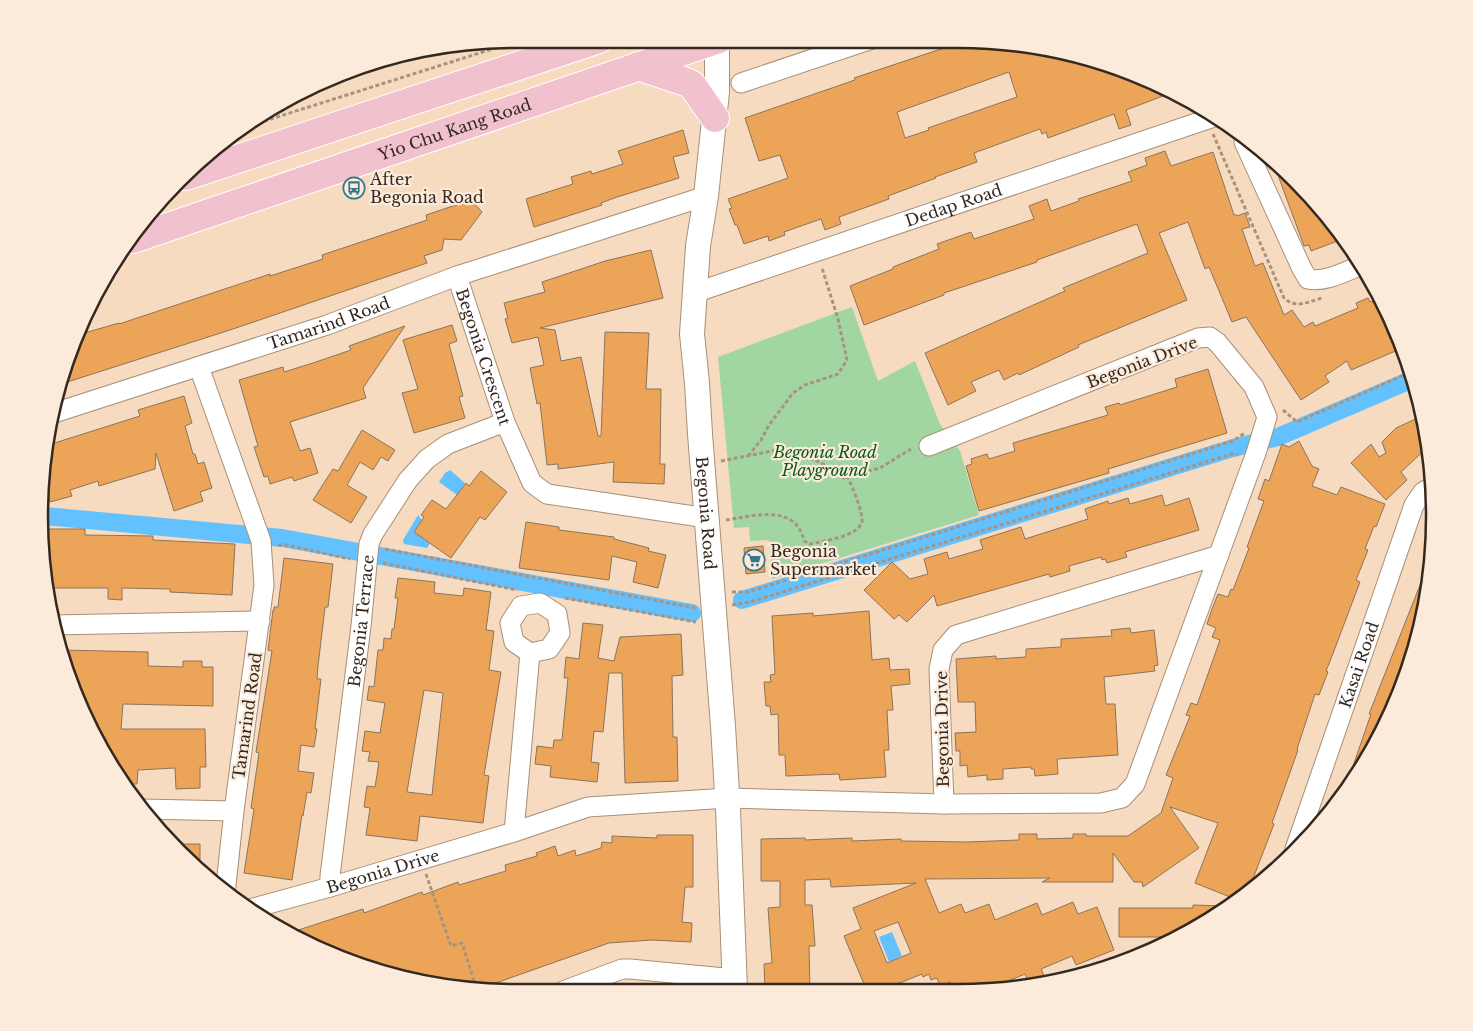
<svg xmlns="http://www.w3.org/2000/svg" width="1473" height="1031" font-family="'Libre Baskerville',serif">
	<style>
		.green { fill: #a1d6a3 }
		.water { fill: #63c1ff }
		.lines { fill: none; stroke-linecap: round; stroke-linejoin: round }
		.canal { stroke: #63c1ff; stroke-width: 18 }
		.building { fill: #eca558; stroke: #8c735b; fill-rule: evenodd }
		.minor-casing { stroke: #a88f76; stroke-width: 21 }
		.tertiary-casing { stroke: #a88f76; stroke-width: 26 }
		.primary-casing { stroke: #fff; stroke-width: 30 }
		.path { stroke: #a9937f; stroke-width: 3; stroke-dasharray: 4 2.5; stroke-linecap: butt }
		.minor { stroke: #fff; stroke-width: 19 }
		.tertiary { stroke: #fff; stroke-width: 24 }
		.primary { stroke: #f1c1cd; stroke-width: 28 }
		.labels { text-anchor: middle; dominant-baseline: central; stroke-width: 4.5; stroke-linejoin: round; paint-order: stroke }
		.street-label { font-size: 16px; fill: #34291f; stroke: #fcebdb }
		.poi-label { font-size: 16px; fill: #34291f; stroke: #fcebdb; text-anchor: start }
		.park-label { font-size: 16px; font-style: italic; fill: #065c1a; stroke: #fcebdb }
		.rim { fill: none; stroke: #34291f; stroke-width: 2.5 }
	</style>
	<rect width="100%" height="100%" fill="#f7dbc0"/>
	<!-- green -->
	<path class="green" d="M852,307L878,381L915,361L940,424L960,451L979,515L772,579L769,540L750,541L749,527L734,528L718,357Z"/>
	<!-- water -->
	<path class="water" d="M450,470L465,483L457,495L439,482L445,473Z
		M418,515L422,520L414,532L430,543L427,548L404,544L403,540Z
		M892,932L902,956L889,962L879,937Z"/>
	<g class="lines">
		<!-- canal -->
		<path class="canal" d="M45,516L282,538L692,613
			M742,600L1233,448L1278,437L1413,379"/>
	</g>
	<!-- building -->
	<path class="building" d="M968,40L1051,48L1171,93L1126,110L1131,125L1119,129L1114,114L1048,138L1046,132L1042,134L1040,129L974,153L977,162L935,177L936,178L888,196L889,199L839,217L841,224L825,230L821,219L784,232L785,235L769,241L768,236L744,244L737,225H735L729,209L732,208L728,199L788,178L780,155L759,161L745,118L855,80L854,78ZM1009,72L1017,97L928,128L929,130L905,138L897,112Z
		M683,130L689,153L673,157L679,178L617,197L601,203L602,205L534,227L526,199L573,184L571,177L591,171L592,174L623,164L618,151Z
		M1165,151L1171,166L1213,152L1234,215H1237V216L1245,213L1250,227L1242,229L1255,266L1263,263L1284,315L1292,310L1304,327L1313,322L1315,326L1358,308L1356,303L1368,298L1370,302L1376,300L1398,350L1351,370L1347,361L1325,376L1329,382L1301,400L1246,317L1232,322L1209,267L1205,269L1188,222L1159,233L1187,300L1078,345L1079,347L1019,375L1018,373L1004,380L999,370L971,382L976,391L948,405L925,353L1065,291L1063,288L1148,253L1137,224L1037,260V262L944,293V295L864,325L850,286L893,269V267L939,249L937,244L971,232L974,239L1034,219L1029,206L1047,199L1051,211L1079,201L1078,199L1132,181L1128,172L1147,165L1145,158Z
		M1275,167L1316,201L1343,239L1311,251L1309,245L1304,246Z
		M471,200L482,212L461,240L444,239L442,250L424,256L427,263L230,330L61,384L74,336L119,323V324L270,274V276L323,259L322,255L427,220L426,215Z
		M651,250L663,298L540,328L555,330L561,361L581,357L598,436H601L605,332L649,333L646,389H661L660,464H665L664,484L613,482L614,462L558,469V464L547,465L540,403L537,404L530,368L544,365L538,337L512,343L505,319L508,318L504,303L545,292L542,282L605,261Z
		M452,325L457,341L449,344L463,396L459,397L465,418L414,433L402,393L418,389L403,340Z
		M405,326L363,388L366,398L290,422L300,451L310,448L318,473L294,481L292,477L270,484L268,476L264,477L254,447L258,446L239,380L283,367L284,372L313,363L351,350L349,346Z
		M1208,369L1227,433L1108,469L1109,473L979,511L966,466L972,464L971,459L987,454L989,459L1015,451L1013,443L1108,415L1105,407L1119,403L1120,405L1177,387L1175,379Z
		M184,396L192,423L185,426L193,454H195L198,464L204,462L212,488L200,492L203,501L174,511L156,453L155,469L99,486L98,481L70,490L72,496L50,502L44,482L43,454L45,446L140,416L138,410Z
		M1422,416L1429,446L1401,472L1407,480L1386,500L1351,463L1371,444L1379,457L1386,453L1382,442L1396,428Z
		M362,430L395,450L388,461L381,457L373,470L360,462L347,485L367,497L351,523L313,500L333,469L338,471Z
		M1299,441L1312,466L1319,469L1312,486L1337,495L1341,487L1385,504L1376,527L1374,526L1365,549L1368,550L1356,580L1360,582L1332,656L1326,671L1328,672L1319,695L1315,694L1297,749L1298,750L1272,823L1274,824L1249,889L1235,899L1195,883L1218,823L1170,807L1199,848L1143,887L1142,882H1134L1113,853V882H1042L1050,878L925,879L939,913L961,904L965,913L989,904L995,920L1037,903L1042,915L1073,902L1078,914L1097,907L1114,950L1076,965L1072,956L1041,969L1046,980L1030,985L1025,974L991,988L952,989L950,982L940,986L937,978L931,980L929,974L923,977L922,974L897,984L899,989H866L844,936L861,929L853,908L916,883L831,887L830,879L805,880V905H812L815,946H809L810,989L765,990L764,964L772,963L768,908L780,907V881H761V839L805,838V840L852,838V841L901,839V841L967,842L1019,840V834H1037V839L1073,838V834H1086V836H1128L1161,813L1173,778L1166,775L1190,716L1186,715L1191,703L1197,705L1220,640L1212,637L1216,628L1207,624L1212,609L1218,594L1228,597L1231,589L1233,590L1249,548L1247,547L1264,501L1258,499L1265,479L1269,481L1282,444L1289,447ZM898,922L911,953L887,963L874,931Z
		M481,471L507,492L485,520L480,517L451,558L414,532L424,517L421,515L432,500L446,509L466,483L469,486Z
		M1162,495L1165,506L1189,498L1199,530L1125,552L1127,557L1107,563L1105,559L1102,560L1101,557L1069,566L1070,571L1050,577L1049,574L937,606L934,595L907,622L899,615L894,619L864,590L892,562L910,579L928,574L924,559L947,552L949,559L983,549L980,540L1021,527L1025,539L1088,519L1085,509L1108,501L1109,504L1128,498L1130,504Z
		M526,522L559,527V530L614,537V539L649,548L648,551L666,555L658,588L633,582L637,562L612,556L609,580L519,568Z
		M45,529H85V535L153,536V540L235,544L232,595L170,592V589L122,588V600L108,599V588H47Z
		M763,546L765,572L746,574L744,548Z
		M284,558L333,564L328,607H325L318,666L317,679H321L315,729H317L314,747L301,745L298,771L314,773L311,793L307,792L303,816L302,815L292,880L244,873L254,809L251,808L259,753L256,752L272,651L268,650L273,610H274V607H278Z
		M398,578L435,582L434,593L463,596L464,588L491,592L486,630L494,631L489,670L501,672L484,775L489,776L483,823L420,816L417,841L366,835L370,808L364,807L367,786L375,787L379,762L368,761L370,752L362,751L365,731L380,733L385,703L367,700L369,686L374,687L378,650H383L384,638L391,639L392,629H394L398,598H395ZM424,690L443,693L432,795L407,792Z
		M1422,580L1427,581L1418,639L1385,726L1357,771L1352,769L1371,714H1369Z
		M869,611L872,660L889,658L890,670L909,669L910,684L891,686L893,710H887L889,750H884L886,777L840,780L839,774L786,776L785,755H779L778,714L771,715L770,706H766L764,682H771L770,675L775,674L772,616L813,613V616Z
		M583,623L603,625L598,658L614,661L620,637L681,634L683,675L672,676L673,737H677L678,781L625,783L622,673H609L603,732L594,731L591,762L599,763L597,782L550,777L551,766L535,764L537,746L553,748L554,740H562L568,678H564L566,657L579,659Z
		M1130,628L1131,633L1154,630L1158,665L1154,666L1155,671L1104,677L1106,704H1115L1118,755L1057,759L1058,774L1035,776L1034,769H1031V767L1003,769V779L987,780V775L968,777L967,765L960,766V751H956L955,733L976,732L975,702H958L956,659L996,656V659L1026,657V649L1061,647V639L1112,636L1111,630Z
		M62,650L148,652V666L183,667V661H202V667H213V706L123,704L121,729H205L206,767H200V788L176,789L175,768L138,770L137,784H126L90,730V711H83Z
		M657,835H693V887H685L682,922L692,923L691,942L652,940L609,943L476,990L392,976L305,943L289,933L363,909L364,913L422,892L423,895L458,882L459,885L506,871L505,865L537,856L536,853L555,846L558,856L575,850L576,856L601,848L602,842L612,843V836L657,838Z
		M172,844H200V870Z
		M1193,905L1224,906L1177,937H1119V908H1193Z"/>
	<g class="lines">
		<!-- minor casing -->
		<g class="minor-casing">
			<g id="minor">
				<path d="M741,83L872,39"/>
				<path d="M1244,142L1302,269L1308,279C1325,283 1346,271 1362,265"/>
				<path id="s1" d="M457,276L505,422L532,483L547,494L707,518"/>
				<path id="s2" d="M694,293L1214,117"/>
				<path d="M199,367L261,541L264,585L234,811L225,894"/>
				<path id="s3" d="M54,413L327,325L457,276L706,196"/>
				<path d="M540,603L557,614L560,633L549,649L530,653L514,642L510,623L521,606Z"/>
				<path d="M53,625L260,621"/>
				<path d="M944,804L939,669L943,650L956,635L1219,555"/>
				<path d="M143,809L234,811"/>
				<path d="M514,832L530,653"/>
				<path id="s4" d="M1295,849L1414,505L1423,492L1431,487"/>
				<path id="s5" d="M330,887V876L361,626L369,544L373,534L408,480L427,459L448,444L505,422"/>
				<path id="s6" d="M250,909L330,887L514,832L588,807L728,798L944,804L1101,803L1122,798L1135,784L1256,453L1267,417L1254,387L1217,342L1210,337L1198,338L929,446"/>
				<path d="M563,991L622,969H630L735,979"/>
			</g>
		</g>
		<!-- tertiary casing -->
		<g class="tertiary-casing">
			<g id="tertiary">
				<path id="s7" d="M717,39V92L706,196L698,246L692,334L697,383L700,434L723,726L728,809L735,990"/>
			</g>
		</g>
		<!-- primary casing -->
		<g class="primary-casing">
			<g id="primary">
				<path d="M638,66L686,82L692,85L715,118"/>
				<path d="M186,176L599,39"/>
				<path id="s8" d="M133,239L719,39"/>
			</g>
		</g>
		<!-- path -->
		<path class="path" d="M239,129L524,39
			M1213,134L1284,298C1296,309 1308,302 1322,298
			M1283,410L1297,422L1411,372
			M748,456L761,440L769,425L793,393L805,385L838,374L847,360L838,319L822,268
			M721,461L782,449L820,462L843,478L880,468L911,449
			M726,520C753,516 796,503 804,541L810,544C822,541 865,536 862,518C860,504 853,490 848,477
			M278,545H286L350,559
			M385,549L695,608
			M383,563L517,590
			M732,592H748L1233,441L1245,433
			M565,598L696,622
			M732,605L750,602L1232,454L1238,455
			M1277,869L1280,858
			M426,874L451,946L462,943L477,990"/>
		<!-- minor -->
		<use href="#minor" class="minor"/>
		<!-- tertiary -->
		<use href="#tertiary" class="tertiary"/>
		<!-- primary -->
		<use href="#primary" class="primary"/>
	</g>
	<!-- icons -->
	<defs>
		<g id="bus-ring" transform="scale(1.125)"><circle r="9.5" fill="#fcebdb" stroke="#347987" stroke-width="1.5"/><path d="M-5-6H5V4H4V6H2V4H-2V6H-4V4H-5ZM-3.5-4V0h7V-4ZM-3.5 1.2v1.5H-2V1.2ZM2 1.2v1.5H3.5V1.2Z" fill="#347987"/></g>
		<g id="supermarket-ring" transform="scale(1.125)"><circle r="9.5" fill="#fcebdb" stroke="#347987" stroke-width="1.5"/><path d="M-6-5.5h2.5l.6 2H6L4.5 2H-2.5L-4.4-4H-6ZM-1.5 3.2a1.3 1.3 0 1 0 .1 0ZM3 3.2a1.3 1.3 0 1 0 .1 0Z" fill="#347987"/></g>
	</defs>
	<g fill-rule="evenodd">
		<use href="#bus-ring" x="354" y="188"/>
		<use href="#supermarket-ring" x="754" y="560"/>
	</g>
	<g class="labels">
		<!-- street labels -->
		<g class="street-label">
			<text stroke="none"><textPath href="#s8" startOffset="340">Yio Chu Kang Road</textPath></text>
			<text stroke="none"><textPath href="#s2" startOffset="274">Dedap Road</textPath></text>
			<text stroke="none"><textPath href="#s3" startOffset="289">Tamarind Road</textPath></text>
			<text stroke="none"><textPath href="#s1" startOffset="85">Begonia Crescent</textPath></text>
			<text transform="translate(1142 362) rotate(-21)">Begonia Drive</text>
			<text stroke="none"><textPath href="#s7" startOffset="476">Begonia Road</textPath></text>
			<text stroke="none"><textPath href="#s5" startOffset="268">Begonia Terrace</textPath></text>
			<text stroke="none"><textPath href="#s4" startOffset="195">Kasai Road</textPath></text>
			<text transform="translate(247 716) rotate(-82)">Tamarind Road</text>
			<text transform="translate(942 729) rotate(-91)">Begonia Drive</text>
			<text stroke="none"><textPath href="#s6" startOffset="138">Begonia Drive</textPath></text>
		</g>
		<!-- poi labels -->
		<g class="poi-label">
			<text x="370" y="179">After<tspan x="370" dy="18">Begonia Road</tspan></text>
			<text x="770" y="551">Begonia<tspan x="770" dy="18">Supermarket</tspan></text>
		</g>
		<!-- park labels -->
		<g class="park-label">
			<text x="825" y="452">Begonia Road<tspan x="825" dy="18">Playground</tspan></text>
		</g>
	</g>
	<!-- crop -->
	<path d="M0 0H1473V1031H0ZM516 48H958A468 468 0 0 1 1426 516V516A468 468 0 0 1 958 984H516A468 468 0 0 1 48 516V516A468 468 0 0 1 516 48Z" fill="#fcebdb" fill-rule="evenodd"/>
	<path class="rim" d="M516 48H958A468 468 0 0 1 1426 516V516A468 468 0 0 1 958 984H516A468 468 0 0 1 48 516V516A468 468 0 0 1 516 48Z"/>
</svg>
